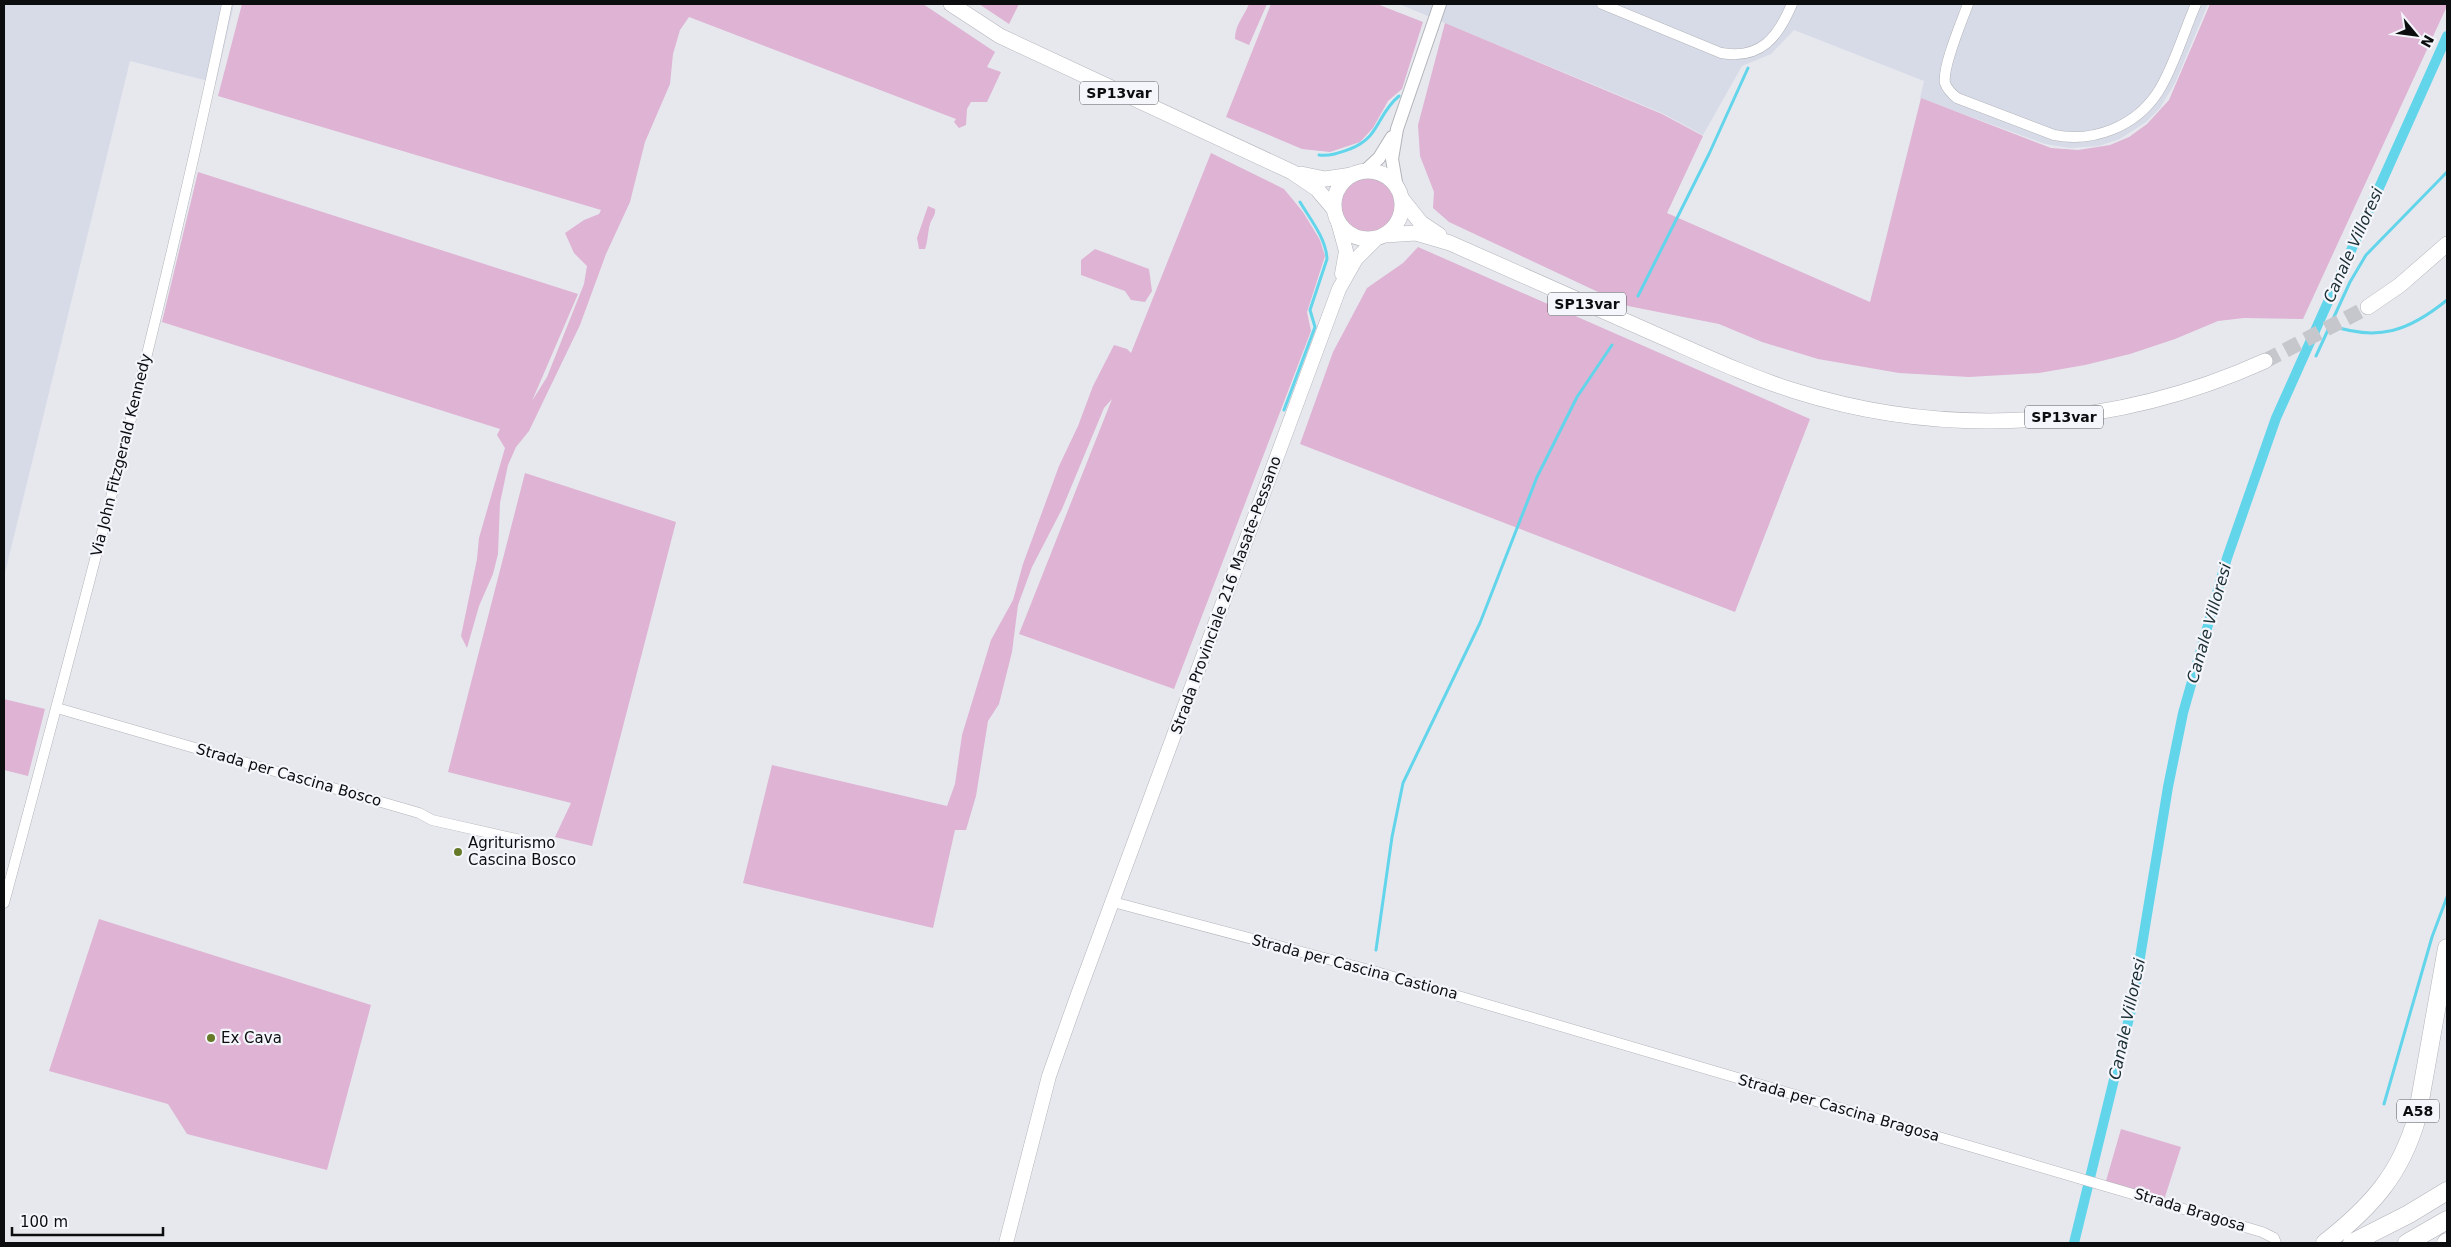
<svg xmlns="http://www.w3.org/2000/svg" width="2451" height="1247" font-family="'DejaVu Sans',sans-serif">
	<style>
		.built { fill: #d7dbe8 }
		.green { fill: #deb3d4 }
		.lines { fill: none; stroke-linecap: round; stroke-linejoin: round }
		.stream { stroke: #63d5eb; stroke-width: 3 }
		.canal { stroke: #63d5eb; stroke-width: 10 }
		.primary-tunnel { stroke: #c6c7cd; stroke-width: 15; stroke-dasharray: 15 8; stroke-linecap: butt }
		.minor-casing { stroke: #b2b4ba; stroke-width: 11 }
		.tertiary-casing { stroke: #b2b4ba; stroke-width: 14 }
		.secondary-casing { stroke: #b2b4ba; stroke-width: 15 }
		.primary-casing { stroke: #b2b4ba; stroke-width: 16 }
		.motorway-casing { stroke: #b2b4ba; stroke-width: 19 }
		.minor { stroke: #fff; stroke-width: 10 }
		.tertiary { stroke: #fff; stroke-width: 12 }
		.secondary { stroke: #fff; stroke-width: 14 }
		.primary { stroke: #fff; stroke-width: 15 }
		.motorway { stroke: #fff; stroke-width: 18 }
		.poi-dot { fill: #667929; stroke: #f4f6fc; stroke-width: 2 }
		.labels { text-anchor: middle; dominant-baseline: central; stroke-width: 4.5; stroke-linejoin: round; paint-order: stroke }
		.shield { fill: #f4f6fc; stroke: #525356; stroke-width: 1 }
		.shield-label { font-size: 14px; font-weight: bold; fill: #0c0d0f }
		.street-label { font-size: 15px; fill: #0c0d0f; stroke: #f4f6fc }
		.poi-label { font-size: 15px; fill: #0c0d0f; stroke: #f4f6fc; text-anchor: start }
		.water-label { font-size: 16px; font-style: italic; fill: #1b2f34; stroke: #f4f6fc }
	</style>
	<rect width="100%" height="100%" fill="#e7e8ee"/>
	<!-- built -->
	<path class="built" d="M4,4H234L216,83L130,61L4,577Z
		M1399,4H2208L2175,83L2160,108L2146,122L2120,139L2099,146L2070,148L2045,144L1920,98L1924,81L1794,30L1771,54L1742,66L1703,135L1662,113Z"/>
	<!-- green -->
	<path class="green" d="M242,4H923L995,52L987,67L1001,72L987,102H971L967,109L966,125L959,128L954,122L956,119L689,17L680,30L673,54L670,84L645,142L630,202L606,254L580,325L529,431L516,447L508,465L500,503L498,554L493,574L479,606L467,648L461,636L477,559L479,538L505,448L497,435L500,429L162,322L198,172L578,294L532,401L547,377L584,284L587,266L574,253L565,233L584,220L599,214L601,210L218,96Z
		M979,4H1019L1009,24Z
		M1249,4H1267L1249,45L1235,39C1235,24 1244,17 1249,4Z
		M1271,4H1377L1423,22L1402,89L1388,101L1373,128L1360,142L1330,152L1302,149L1226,117Z
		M2210,4H2447V6L2303,319L2244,318L2218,321L2175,339L2130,354L2085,365L2039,373L1969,377L1899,373L1818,359L1762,342L1719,324L1628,306L1449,222L1433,208L1434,192L1420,156L1418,125L1445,23L1662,114L1703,136L1667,213L1870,302L1921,98L2051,148L2078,150L2110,145L2129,137L2147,124L2169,100Z
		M1211,153L1284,189L1303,212L1320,240L1325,256L1307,312L1311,331L1174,689L1019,634L1112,399L1104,408L1062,509L1032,567L1018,605L1012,652L999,704L988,721L976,796L966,830H955L933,928L743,883L772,765L947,806L955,784L962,735L991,640L1013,600L1023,564L1059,466L1078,426L1093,386L1114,345L1127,349L1131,353Z
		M1339 205a29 29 0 1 1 58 0a29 29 0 1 1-58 0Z
		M928,206L935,209C936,215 932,218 930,224C928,230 928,241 925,249H919L917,238Z
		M1418,247L1810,419L1735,612L1300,444L1333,352L1367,288L1403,263Z
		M1095,249L1149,269L1152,291L1145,302L1131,300L1125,291L1081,275V260Z
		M525,473L676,522L592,846L555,837L571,803L448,772Z
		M4,699L45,709L28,776L4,770Z
		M99,919L371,1005L327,1170L187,1134L168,1104L49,1071Z
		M2121,1129L2181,1147L2164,1200L2106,1181Z"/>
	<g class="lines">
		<!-- stream -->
		<path class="stream" d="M1319,155C1331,156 1339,153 1350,149C1381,137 1376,115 1399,96
			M1638,296L1709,154L1748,68
			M2330,325C2378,342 2409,331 2447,300
			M2316,356L2350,282L2366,255L2447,172
			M1284,410L1315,327L1310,310L1327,259C1326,238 1310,219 1300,202
			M1376,950L1392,837L1403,783L1480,623L1537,477L1577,397L1612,345
			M2384,1104L2432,937L2447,897"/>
		<!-- canal -->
		<path class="canal" d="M2074,1243L2132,1006L2168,787L2183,713L2227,558L2276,418L2447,36"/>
		<!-- primary-tunnel -->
		<path class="primary-tunnel" d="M2265,361L2368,307"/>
		<!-- minor casing -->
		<g class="minor-casing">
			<path id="minor" d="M1602,4L1721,53C1761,60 1778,37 1792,4
				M1968,4C1962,21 1942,67 1945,83C1947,89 1952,94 1957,98L2054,135C2094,143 2136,126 2158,92C2174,67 2184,31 2196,4
				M57,708L419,813L432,820L521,840
				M1113,902L1373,971L2262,1232L2274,1238L2276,1243
				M4,903C84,605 164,306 227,4"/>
		</g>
		<!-- tertiary casing -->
		<g class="tertiary-casing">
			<path id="tertiary" d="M1365,171L1379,158L1392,137
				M1397,188L1392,159L1397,129L1440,4"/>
		</g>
		<!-- secondary casing -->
		<g class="secondary-casing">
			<path id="secondary" d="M1338,222L1346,251L1342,274
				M1006,1243L1049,1076L1077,997L1339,289L1356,259L1377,238"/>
		</g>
		<!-- primary casing -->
		<g class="primary-casing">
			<path id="primary" d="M951,4L1000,36L1292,172L1317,189L1334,209
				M1334 205a34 34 0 1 1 68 0a34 34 0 1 1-68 0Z
				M1301,174L1325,179L1352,175
				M1401,198L1421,223L1439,235
				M1385,235L1416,233L1450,243C1519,273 1587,304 1655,334C1701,354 1747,376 1795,391C1950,440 2117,428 2265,361
				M2368,307L2400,285L2447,244"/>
		</g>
		<!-- motorway casing -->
		<g class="motorway-casing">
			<path id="motorway" d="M2325,1243C2371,1207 2401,1174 2417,1117L2447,948
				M2352,1243L2409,1214L2447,1191
				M2407,1243L2447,1220
				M2446,1243L2447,1242"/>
		</g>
		<!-- minor -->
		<use href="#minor" class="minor"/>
		<!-- tertiary -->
		<use href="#tertiary" class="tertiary"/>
		<!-- secondary -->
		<use href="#secondary" class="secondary"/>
		<!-- primary -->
		<use href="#primary" class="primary"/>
		<!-- motorway -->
		<use href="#motorway" class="motorway"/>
	</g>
	<!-- markers -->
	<g class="poi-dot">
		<circle cx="458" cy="852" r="5"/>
		<circle cx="211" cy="1038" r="5"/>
	</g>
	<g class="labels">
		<!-- shield labels -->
		<g class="shield">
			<rect x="1080" y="81.5" width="78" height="23" rx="4"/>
			<rect x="1548" y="292.5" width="78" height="23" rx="4"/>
			<rect x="2025" y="405.5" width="78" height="23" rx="4"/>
			<rect x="2397" y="1099.5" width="42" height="23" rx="4"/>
		</g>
		<g class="shield-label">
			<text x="1119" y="93">SP13var</text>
			<text x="1587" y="304">SP13var</text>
			<text x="2064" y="417">SP13var</text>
			<text x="2418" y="1111">A58</text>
		</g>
		<!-- street labels -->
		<g class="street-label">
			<text transform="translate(121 455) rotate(-76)">Via John Fitzgerald Kennedy</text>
			<text transform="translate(1226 595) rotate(-70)">Strada Provinciale 216 Masate-Pessano</text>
			<text transform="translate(289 775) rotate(16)">Strada per Cascina Bosco</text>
			<text transform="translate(1355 967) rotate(15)">Strada per Cascina Castiona</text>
			<text transform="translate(1839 1108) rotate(16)">Strada per Cascina Bragosa</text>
			<text transform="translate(2190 1210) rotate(17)">Strada Bragosa</text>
		</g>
		<!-- poi labels -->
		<g class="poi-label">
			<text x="468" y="843">Agriturismo<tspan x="468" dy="17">Cascina Bosco</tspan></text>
			<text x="221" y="1038">Ex Cava</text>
		</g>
		<!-- water labels -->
		<g class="water-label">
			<text transform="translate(2353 245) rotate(-66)">Canale Villoresi</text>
			<text transform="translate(2209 623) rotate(-74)">Canale Villoresi</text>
			<text transform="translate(2127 1019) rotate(-78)">Canale Villoresi</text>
		</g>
	</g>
	<!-- border -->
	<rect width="2451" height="1247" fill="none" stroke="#0c0d0f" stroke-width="10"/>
	<!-- north arrow -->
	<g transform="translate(2416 35) rotate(119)" stroke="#f4f6fc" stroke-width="4" paint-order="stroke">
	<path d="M0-4L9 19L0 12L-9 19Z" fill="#0c0d0f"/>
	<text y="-8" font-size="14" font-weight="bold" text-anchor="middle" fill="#0c0d0f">N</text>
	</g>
	<!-- scale -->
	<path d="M12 1227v8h151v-8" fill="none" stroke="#0c0d0f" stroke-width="2.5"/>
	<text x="20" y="1227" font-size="15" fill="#0c0d0f" stroke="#f4f6fc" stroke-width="4" paint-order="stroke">100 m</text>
</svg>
